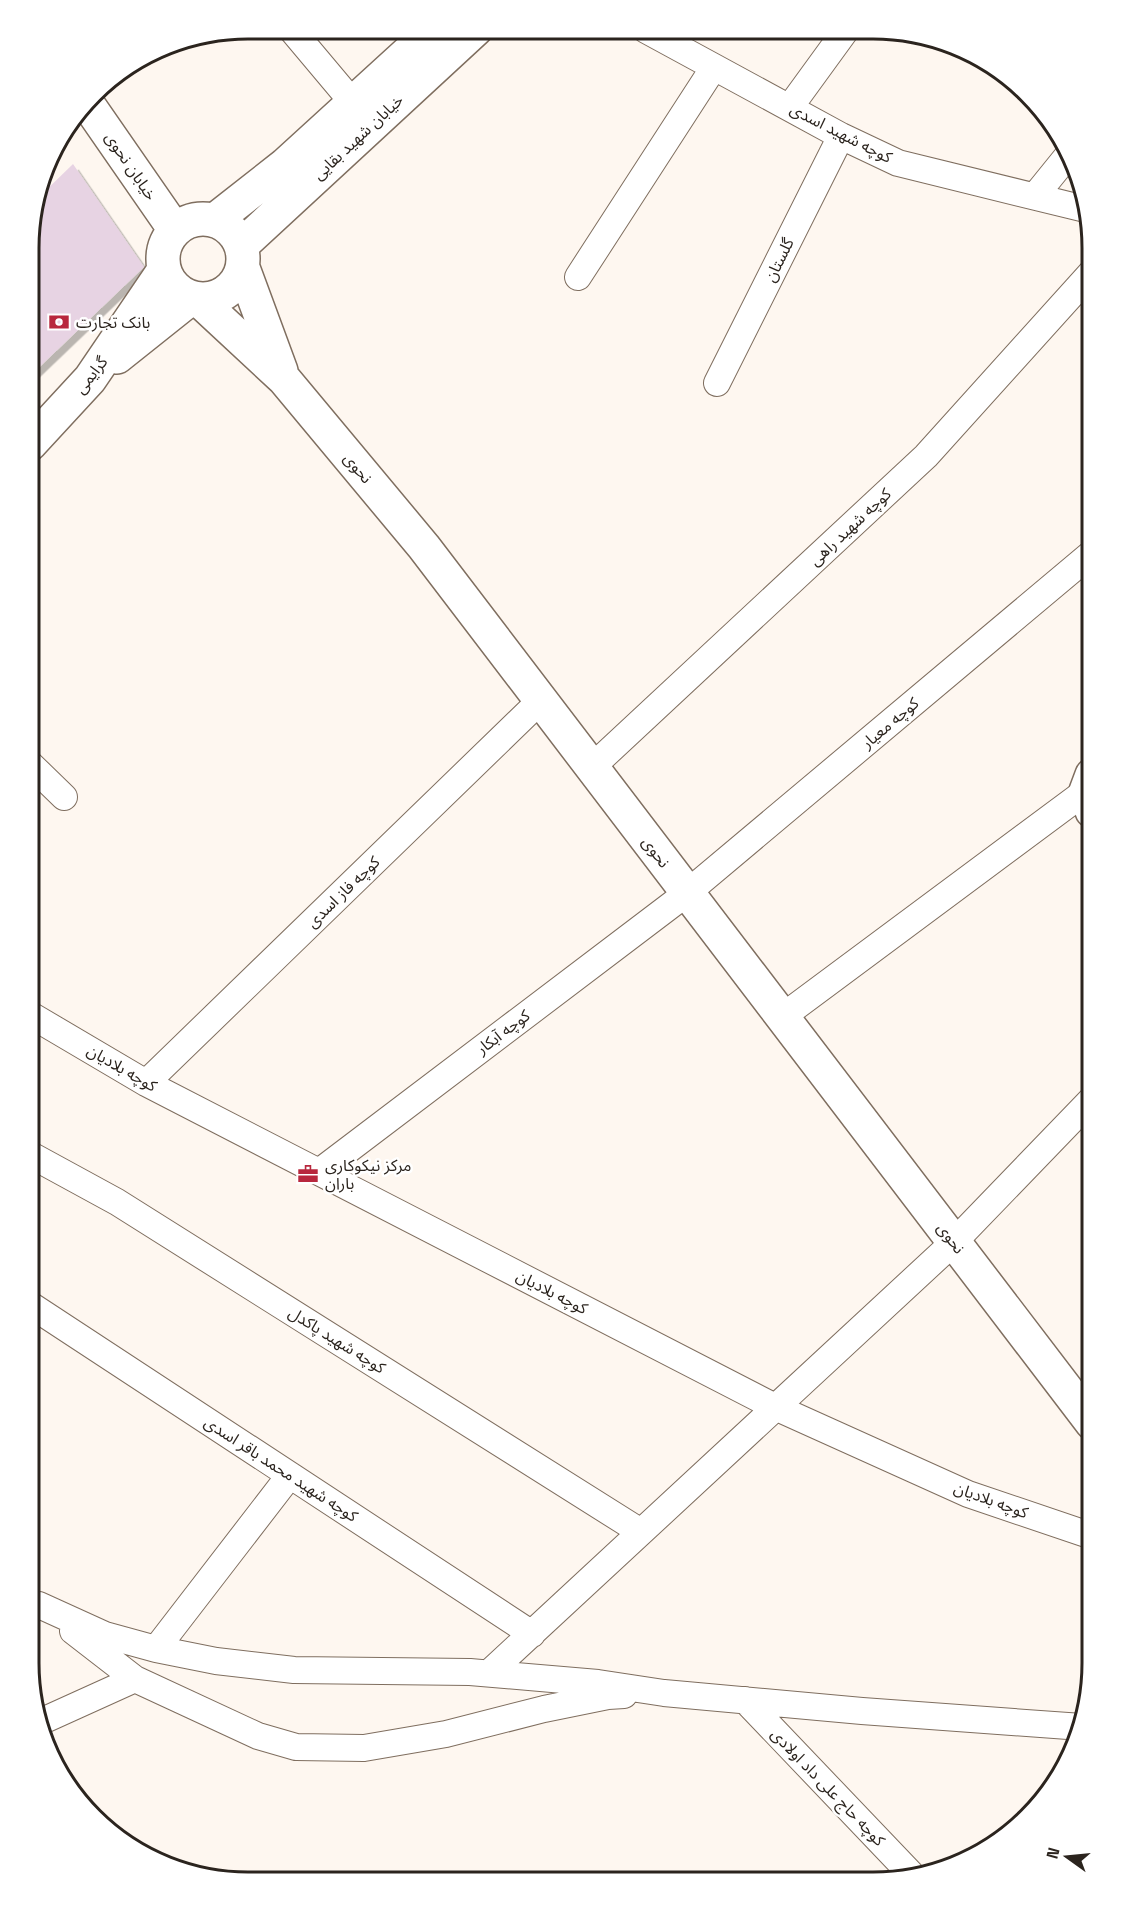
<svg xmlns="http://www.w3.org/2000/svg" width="1121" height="1911" font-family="'Space Grotesk','Noto Sans Arabic',sans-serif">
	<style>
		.building { fill: #e7d3e3; filter: url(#shadow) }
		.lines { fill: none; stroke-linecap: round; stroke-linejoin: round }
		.street-casing { stroke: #7f6e5f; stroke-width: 28 }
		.secondary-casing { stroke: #7f6e5f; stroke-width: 36 }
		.street { stroke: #fff; stroke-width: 26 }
		.secondary { stroke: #fff; stroke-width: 33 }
		.labels { text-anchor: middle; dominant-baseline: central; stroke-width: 5; stroke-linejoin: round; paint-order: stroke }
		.street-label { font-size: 16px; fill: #2b241e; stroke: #fff }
		.poi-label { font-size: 16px; fill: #2b241e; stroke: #fff; text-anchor: start }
		.rim { fill: none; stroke: #2b241e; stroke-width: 3 }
	</style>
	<defs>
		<filter id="shadow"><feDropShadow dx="5.5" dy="5.5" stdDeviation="0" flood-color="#0004"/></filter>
	</defs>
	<rect width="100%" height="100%" fill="#fef7f0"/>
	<!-- building -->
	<path class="building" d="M73,164L144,267L30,376V219L37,199Z"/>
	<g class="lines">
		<!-- street casing -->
		<g class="street-casing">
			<path id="street" d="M291,29L354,104
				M646,30L841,136L898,163L1085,209
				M790,107L846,30
				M1035,196L1069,154
				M578,277L714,67
				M717,383L841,136
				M30,764L64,797
				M592,767L926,456L1092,272
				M29,1014L146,1083L775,1407L968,1494L1092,1536
				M782,1017L1086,791
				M146,1083L541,700
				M29,1154L117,1202L641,1532
				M319,1172L687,893L1092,553
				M29,1304L532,1634
				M39,1605L105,1635L156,1649L216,1661L294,1670L470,1672L598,1683L664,1693L862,1711L1082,1727
				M73,1631L135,1679L258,1736L296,1747L364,1748L446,1734L544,1709L608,1696L624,1695
				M156,1649L290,1475
				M489,1673L954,1242L1092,1099
				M745,1700L912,1875
				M40,1722L135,1679"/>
		</g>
		<!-- secondary casing -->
		<g class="secondary-casing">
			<path id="secondary" d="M87,103L175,230
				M163 259a40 40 0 1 1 80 0a40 40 0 1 1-80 0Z
				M215,220L285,165L434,29
				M241,246L476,29
				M243,268L281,371
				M199,300L284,379L424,547L1092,1423
				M117,357L191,298
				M30,444L90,379L164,270
				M1092,811L1086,791L1092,775"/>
		</g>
		<!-- street -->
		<use href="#street" class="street"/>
		<!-- secondary -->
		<use href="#secondary" class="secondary"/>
	</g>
	<!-- icons -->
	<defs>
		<g id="bank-bare" transform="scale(1.62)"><path d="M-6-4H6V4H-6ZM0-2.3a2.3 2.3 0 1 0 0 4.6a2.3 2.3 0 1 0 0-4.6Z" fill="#b8273d" stroke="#fff" stroke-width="2.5" paint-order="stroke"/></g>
		<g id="office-bare" transform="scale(1.62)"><path d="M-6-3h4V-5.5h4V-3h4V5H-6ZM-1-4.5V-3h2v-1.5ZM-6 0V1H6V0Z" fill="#b8273d" stroke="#fff" stroke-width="2.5" paint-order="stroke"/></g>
	</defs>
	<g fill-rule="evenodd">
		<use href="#bank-bare" x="59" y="322"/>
		<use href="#office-bare" x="308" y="1174"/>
	</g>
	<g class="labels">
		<!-- street labels -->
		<g class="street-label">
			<text transform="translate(841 133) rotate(27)">کوچه شهید اسدی</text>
			<text transform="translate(358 137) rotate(-43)">خیابان شهید بقایی</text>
			<text transform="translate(131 166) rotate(56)">خیابان نحوی</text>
			<text transform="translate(779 260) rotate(-64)">گلستان</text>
			<text transform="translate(91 375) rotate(-52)">گرایمی</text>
			<text transform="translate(358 468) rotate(50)">نحوی</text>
			<text transform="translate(850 527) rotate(-43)">کوچه شهید راهی</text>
			<text transform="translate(890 723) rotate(-40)">کوچه معیار</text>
			<text transform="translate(656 852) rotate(53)">نحوی</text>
			<text transform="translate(343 892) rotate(-44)">کوچه فاز اسدی</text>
			<text transform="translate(503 1032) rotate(-37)">کوچه آبکار</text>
			<text transform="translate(122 1068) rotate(30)">کوچه بلادیان</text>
			<text transform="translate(951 1238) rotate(53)">نحوی</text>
			<text transform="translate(552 1292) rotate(27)">کوچه بلادیان</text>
			<text transform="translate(337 1340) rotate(32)">کوچه شهید پاکدل</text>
			<text transform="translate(281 1469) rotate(33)">کوچه شهید محمد باقر اسدی</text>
			<text transform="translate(991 1500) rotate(20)">کوچه بلادیان</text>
			<text transform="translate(828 1787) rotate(46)">کوچه حاج علی داد اولادی</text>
		</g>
		<!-- poi labels -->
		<g class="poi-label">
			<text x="76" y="322">بانک تجارت</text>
			<text x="325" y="1165">مرکز نیکوکاری<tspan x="325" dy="18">باران</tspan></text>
		</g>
	</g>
	<!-- crop -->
	<path d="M0 0H1121V1911H0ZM248 39H873A209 209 0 0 1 1082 248V1663A209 209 0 0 1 873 1872H248A209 209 0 0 1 39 1663V248A209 209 0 0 1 248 39Z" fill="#fff" fill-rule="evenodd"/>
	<path class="rim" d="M248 39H873A209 209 0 0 1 1082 248V1663A209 209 0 0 1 873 1872H248A209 209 0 0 1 39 1663V248A209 209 0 0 1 248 39Z"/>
	<!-- north arrow -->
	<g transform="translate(1067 1857) rotate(285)" stroke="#ffffff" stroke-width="4.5" paint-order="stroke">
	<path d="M0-4.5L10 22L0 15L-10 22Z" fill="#2b241e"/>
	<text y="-9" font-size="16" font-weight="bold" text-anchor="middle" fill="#2b241e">N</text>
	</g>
</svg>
